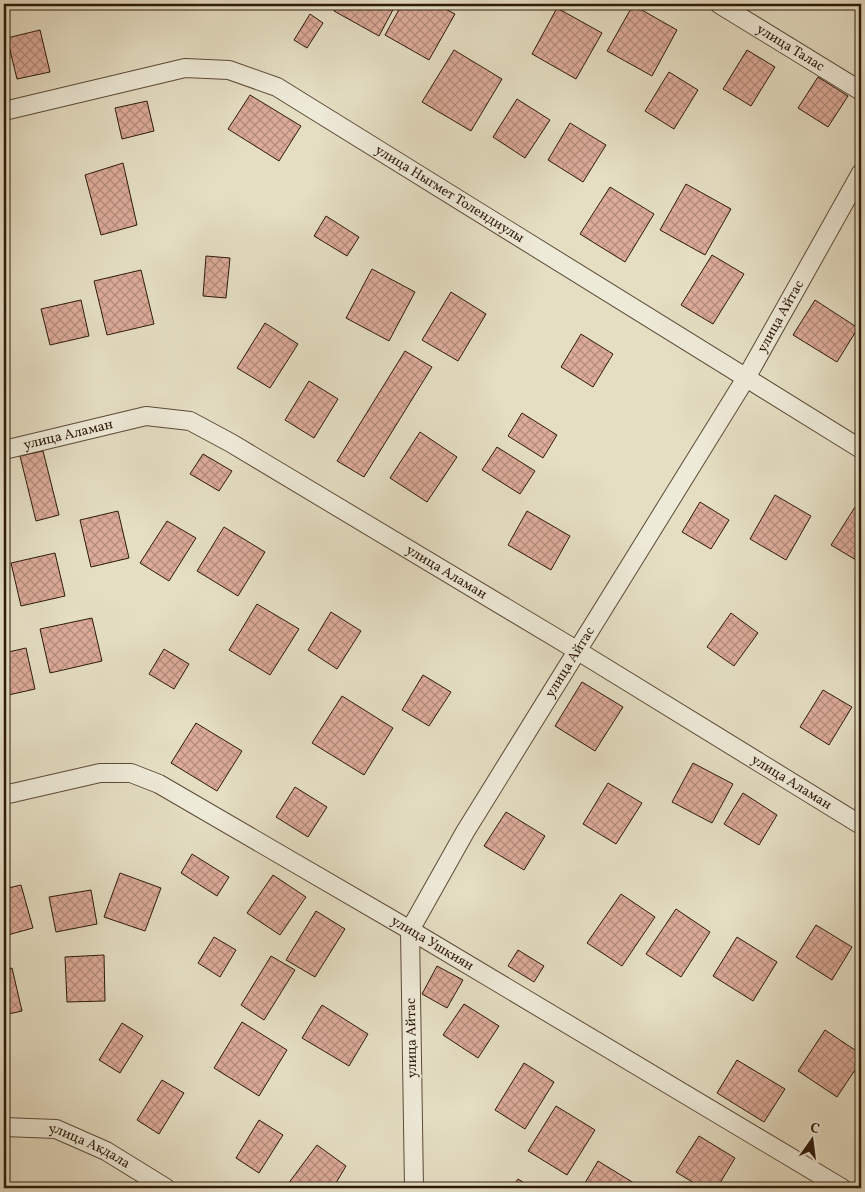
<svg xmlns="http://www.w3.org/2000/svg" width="865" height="1192" font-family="Vollkorn,serif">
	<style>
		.building { fill: url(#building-cross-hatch); stroke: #2d1a0a }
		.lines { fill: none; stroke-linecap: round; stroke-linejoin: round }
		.minor-casing { stroke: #5b4b38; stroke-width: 20 }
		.minor { stroke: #eeead8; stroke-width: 18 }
		.labels { text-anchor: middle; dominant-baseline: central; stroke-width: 4; stroke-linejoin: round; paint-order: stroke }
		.street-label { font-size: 14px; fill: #2d1a0a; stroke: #eeead8 }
	</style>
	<defs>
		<pattern id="building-cross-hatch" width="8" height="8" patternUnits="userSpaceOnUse" patternTransform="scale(1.25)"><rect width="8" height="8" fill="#dcab99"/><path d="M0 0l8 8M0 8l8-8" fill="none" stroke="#b38a7b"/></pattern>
	</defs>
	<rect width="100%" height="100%" fill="#e5dec3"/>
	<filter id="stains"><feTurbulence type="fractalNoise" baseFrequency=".004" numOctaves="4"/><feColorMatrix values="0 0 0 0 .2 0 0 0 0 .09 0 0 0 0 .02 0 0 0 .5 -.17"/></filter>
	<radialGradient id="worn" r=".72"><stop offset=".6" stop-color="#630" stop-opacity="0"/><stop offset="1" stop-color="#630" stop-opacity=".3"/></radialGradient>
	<!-- building -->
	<path class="building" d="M338,4H396L379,36L334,11Z
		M402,4H436L455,14L429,60L385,35Z
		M633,5L677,30L652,76L607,51Z
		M557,8L602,33L576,79L532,54Z
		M310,14L323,23L307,48L294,40Z
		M40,30L50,72L17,79L7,38Z
		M454,50L502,79L471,131L422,102Z
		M747,50L775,67L751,106L723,89Z
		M669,72L698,90L674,129L645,111Z
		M818,77L848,96L828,127L798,108Z
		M250,95L301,126L279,161L228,129Z
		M517,99L550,120L525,158L493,137Z
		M147,101L154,131L122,139L115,108Z
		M570,123L606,145L583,182L548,160Z
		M123,163L137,225L101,235L85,175Z
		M686,184L731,209L705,255L660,230Z
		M610,187L654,214L625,262L580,234Z
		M326,216L359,237L347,256L314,236Z
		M712,255L744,274L713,324L681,305Z
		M206,256L230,258L226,298L203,296Z
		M372,269L415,292L389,341L346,318Z
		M141,270L154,324L107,335L94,281Z
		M451,292L486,314L458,361L422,340Z
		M81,300L89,336L50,345L41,309Z
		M815,300L858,328L837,362L793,335Z
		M265,323L298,344L270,388L237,368Z
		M581,334L613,354L593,387L561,367Z
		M405,351L432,367L364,477L337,461Z
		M309,381L338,399L314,438L285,420Z
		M522,413L557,435L543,458L508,436Z
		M420,432L457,457L427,502L390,478Z
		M497,447L535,471L520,494L482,470Z
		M43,451L59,515L36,521L20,456Z
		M203,454L232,471L219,491L190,474Z
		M775,495L811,516L786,560L750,539Z
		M700,502L729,520L711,549L682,532Z
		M855,507L861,510V563L831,545Z
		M118,511L129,558L91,567L80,520Z
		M527,511L570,536L551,570L508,545Z
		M167,521L196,538L169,581L140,563Z
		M224,527L265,552L238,596L197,571Z
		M55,553L65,596L21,606L11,563Z
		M257,604L299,629L270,675L229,650Z
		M331,612L361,631L337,669L308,650Z
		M731,613L758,633L734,666L707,647Z
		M92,618L102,661L50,673L40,629Z
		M26,648L35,689L4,696V653Z
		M164,649L189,664L174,689L149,674Z
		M423,675L451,692L429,726L402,710Z
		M582,682L623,707L595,751L555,726Z
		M823,690L852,707L829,745L800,727Z
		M342,696L393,728L364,775L312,743Z
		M196,723L242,751L217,791L171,763Z
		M693,763L733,784L712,823L672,802Z
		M608,783L642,803L616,844L583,824Z
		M295,787L327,807L308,837L276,817Z
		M743,793L777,815L759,845L724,824Z
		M506,812L545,836L524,870L484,846Z
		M192,854L229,877L217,896L181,873Z
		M120,873L161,888L145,931L104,917Z
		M273,875L306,897L280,935L247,913Z
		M21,885L33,928L4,936V889Z
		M91,890L97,924L56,932L49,897Z
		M621,894L655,917L622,966L587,943Z
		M676,909L710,932L681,977L646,954Z
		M316,911L345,929L315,977L286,960Z
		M816,925L852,947L832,980L796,957Z
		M214,937L236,950L220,977L198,963Z
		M737,937L777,962L753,1001L713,976Z
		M518,950L544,966L534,982L508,966Z
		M104,955L105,1001L67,1002L65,957Z
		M271,956L295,970L264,1020L241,1005Z
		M437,966L463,980L447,1008L422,994Z
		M12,968L22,1011L4,1015V970Z
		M464,1004L499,1026L478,1058L443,1035Z
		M322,1005L368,1034L349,1066L302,1038Z
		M242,1022L287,1050L259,1096L214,1068Z
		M122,1023L143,1036L120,1073L99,1060Z
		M825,1030L861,1054V1061L837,1097L798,1071Z
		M737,1060L785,1089L764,1122L717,1093Z
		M524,1063L554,1082L525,1129L495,1110Z
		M162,1080L184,1093L159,1134L137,1120Z
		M556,1106L595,1130L567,1175L528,1151Z
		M259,1120L283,1135L259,1173L236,1158Z
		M699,1136L735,1158L717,1188H702L676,1172Z
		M317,1145L346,1166L333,1188H285Z
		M598,1161L642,1188H582Z
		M518,1179L532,1188H512Z"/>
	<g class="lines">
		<!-- minor casing -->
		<g class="minor-casing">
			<g id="minor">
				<path id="s1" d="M719,4L861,91"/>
				<path id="s2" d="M4,111L185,68L229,70L277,87L861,449"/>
				<path id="s3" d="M4,450L146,416L190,421L231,443L578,651L861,825"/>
				<path id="s4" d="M4,795L100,773H131L159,784L410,930L842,1188"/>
				<path id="s5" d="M4,1127L56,1129L106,1151L166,1188"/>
				<path id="s6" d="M414,1188L410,930L465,832L746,378L861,173"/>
			</g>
		</g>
		<!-- minor -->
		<use href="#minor" class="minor"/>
	</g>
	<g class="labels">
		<!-- street labels -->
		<g class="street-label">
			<text stroke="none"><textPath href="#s1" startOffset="84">улица Талас</textPath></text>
			<text stroke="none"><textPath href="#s2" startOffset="484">улица Ныгмет Толендиулы</textPath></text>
			<text stroke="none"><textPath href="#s6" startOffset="975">улица Айтас</textPath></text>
			<text stroke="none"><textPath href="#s3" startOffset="66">улица Аламан</textPath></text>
			<text stroke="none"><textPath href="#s3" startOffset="488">улица Аламан</textPath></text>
			<text stroke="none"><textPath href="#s6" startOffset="570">улица Айтас</textPath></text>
			<text stroke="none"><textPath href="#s3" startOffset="892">улица Аламан</textPath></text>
			<text stroke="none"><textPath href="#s4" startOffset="476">улица Ушкиян</textPath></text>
			<text transform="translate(412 1038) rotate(-91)">улица Айтас</text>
			<text stroke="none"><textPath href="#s5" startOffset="89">улица Акдала</textPath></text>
		</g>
	</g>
	<!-- margin -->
	<rect width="865" height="1192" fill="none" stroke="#e5dec3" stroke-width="20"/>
	<rect x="5" y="5" width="855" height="1182" fill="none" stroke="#2d1a0a" stroke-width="2.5"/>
	<rect x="10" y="10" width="845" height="1172" fill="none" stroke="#2d1a0a"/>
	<!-- north arrow -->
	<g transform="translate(812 1140) rotate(14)" stroke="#eeead8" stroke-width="4" paint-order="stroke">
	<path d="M0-4L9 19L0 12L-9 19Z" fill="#2d1a0a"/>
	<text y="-8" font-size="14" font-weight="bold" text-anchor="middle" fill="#2d1a0a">С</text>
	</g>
	<rect width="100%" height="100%" filter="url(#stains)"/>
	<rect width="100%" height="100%" fill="url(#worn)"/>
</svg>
